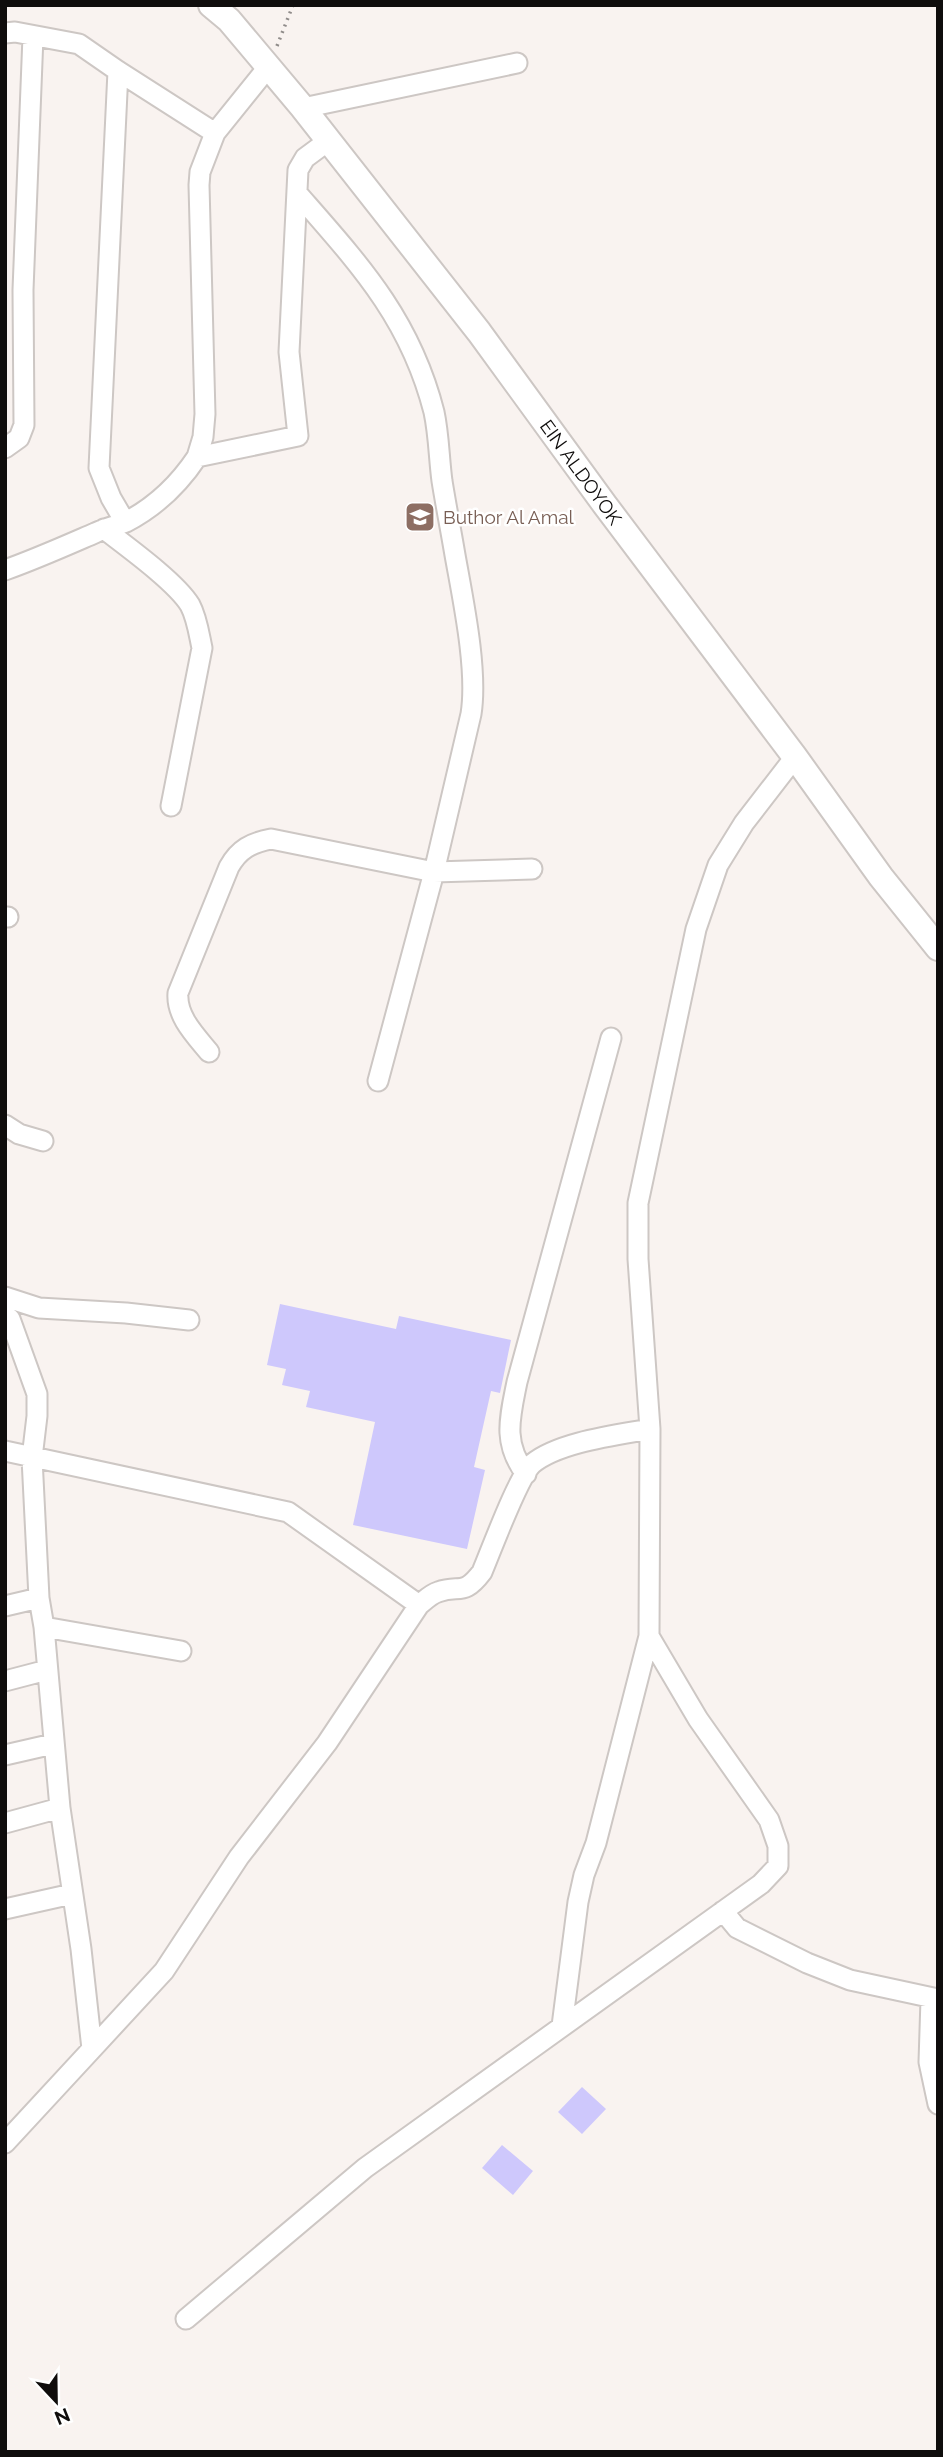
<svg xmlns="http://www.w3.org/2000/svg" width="943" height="2457" font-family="Raleway,sans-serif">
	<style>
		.building { fill: #cec8fc }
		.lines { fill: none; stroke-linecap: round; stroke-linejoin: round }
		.minor-casing { stroke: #cdc7c4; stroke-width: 23 }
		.major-casing { stroke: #cdc7c4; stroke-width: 28 }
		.path { stroke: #908c8a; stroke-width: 3.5; stroke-dasharray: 2 5; stroke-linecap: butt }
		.minor { stroke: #fff; stroke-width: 19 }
		.major { stroke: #fff; stroke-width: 24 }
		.labels { text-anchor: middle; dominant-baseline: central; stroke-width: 5; stroke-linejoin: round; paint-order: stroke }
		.street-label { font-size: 19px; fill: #0f0d0c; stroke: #fff }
		.education-label { font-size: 19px; fill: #785e54; stroke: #fff; text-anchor: start }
	</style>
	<rect width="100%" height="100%" fill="#f9f3f0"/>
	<!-- building -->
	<path class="building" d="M280,1304L396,1329L399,1316L511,1340L500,1393L491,1391L474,1467L485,1470L467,1549L353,1525L375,1422L306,1407L310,1391L282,1385L286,1369L267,1365Z
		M582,2087L606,2109L582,2134L558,2112Z
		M502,2145L533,2171L513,2195L482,2168Z"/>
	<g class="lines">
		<!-- minor casing -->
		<g class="minor-casing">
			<path id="minor" d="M5,33L15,32L79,44L118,71L215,133L269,66
				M118,71L99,468L111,498L125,522
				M303,108L517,63
				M297,193C359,264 410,318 434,412C439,435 439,459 442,481C446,506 451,531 455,555C463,600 478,670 471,714L434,872L378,1081
				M5,448L19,438L24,425L23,290L33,36
				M197,457L203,437L205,414L199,185L200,172L215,133
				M104,529C126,546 176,582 190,605C197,618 199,634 202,648L171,806
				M5,570C36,559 65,546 95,533C105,528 116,526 126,522C155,507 179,484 197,457L298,436L289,352L298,170L305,158L328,141
				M5,917H8
				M209,1052C195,1035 176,1016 178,993L229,867C239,849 251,843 271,839L434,872L532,869
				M5,1125L19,1134L43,1141
				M5,1297L39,1308L126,1313L189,1320
				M5,1315L10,1319L37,1394V1416L32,1458L39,1598L44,1627L181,1651
				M5,1451L288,1512L419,1605
				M526,1474C502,1443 510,1417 517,1382L611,1038
				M5,1606L39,1598
				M5,1681L47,1670
				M5,1755L53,1744
				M5,1823L60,1808
				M5,1909L72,1894
				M723,1911L737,1928L807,1963L850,1980L938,1999
				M931,1999L929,2062L938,2104
				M562,2026L578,1902L584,1875L596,1843L649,1636
				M92,2049L164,1971L239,1857L327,1743L419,1605C424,1601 431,1594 438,1592C460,1584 463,1597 482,1572C491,1551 518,1477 532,1464C558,1442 617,1435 650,1429L638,1259V1203L696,929L718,865L744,823L795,757
				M5,2143L92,2049L81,1949L60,1808L44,1627
				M186,2319L365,2168L761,1884L778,1866V1846L769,1820L698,1719L649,1636L650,1429"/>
		</g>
		<!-- major casing -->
		<g class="major-casing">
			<path id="major" d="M211,5L229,20L303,108L479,332L605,505L795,757L881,877L938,948"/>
		</g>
		<!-- path -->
		<path class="path" d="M277,46L293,5"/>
		<!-- minor -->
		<use href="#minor" class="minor"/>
		<!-- major -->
		<use href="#major" class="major"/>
	</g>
	<!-- icons -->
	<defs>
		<g id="school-square" transform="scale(1.575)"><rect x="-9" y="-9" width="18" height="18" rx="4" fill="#8d6e63" stroke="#fff"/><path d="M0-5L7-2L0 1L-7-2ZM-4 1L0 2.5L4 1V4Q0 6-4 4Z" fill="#fff"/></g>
	</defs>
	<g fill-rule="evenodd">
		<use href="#school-square" x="420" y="517"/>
	</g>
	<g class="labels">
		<!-- street labels -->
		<g class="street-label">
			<text transform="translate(581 472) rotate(54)">EIN ALDOYOK</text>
		</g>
		<!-- education labels -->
		<g class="education-label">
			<text x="443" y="517">Buthor Al Amal</text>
		</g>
	</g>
	<!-- border -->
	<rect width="943" height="2457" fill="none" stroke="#0f0d0c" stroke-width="14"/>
	<!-- north arrow -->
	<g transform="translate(56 2401) rotate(158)" stroke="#ffffff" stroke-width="5" paint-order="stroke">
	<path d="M0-5L12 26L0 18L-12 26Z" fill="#0f0d0c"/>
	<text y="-10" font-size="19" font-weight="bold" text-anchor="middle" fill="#0f0d0c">N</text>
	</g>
</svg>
